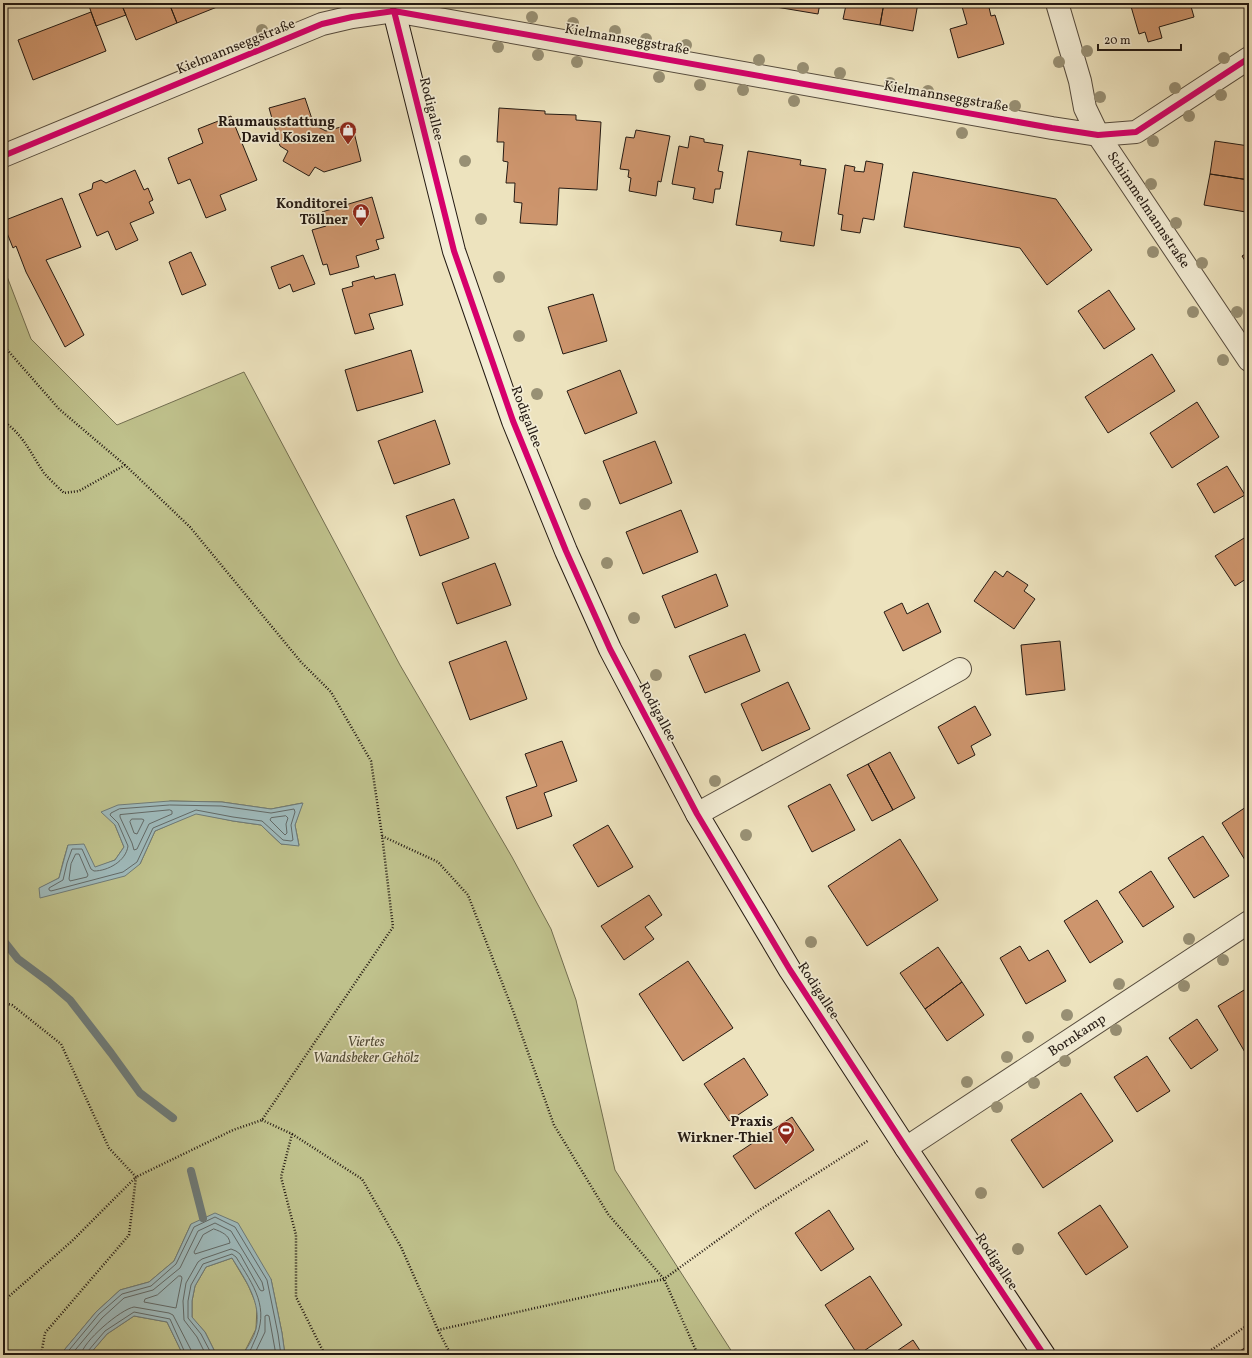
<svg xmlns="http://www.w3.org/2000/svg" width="1252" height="1358" font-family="Vollkorn,serif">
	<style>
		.green { fill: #bfc18c; stroke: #726e50; fill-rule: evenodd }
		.water { fill: #9fbbbd; stroke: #6e7b79; fill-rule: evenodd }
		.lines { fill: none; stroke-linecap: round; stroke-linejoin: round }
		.shore { stroke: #626a68; stroke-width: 1 }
		.stream { stroke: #6e7b79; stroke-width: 8 }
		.building { fill: #cd956d; stroke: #241a13 }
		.street-casing { stroke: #564c3e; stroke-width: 24 }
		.secondary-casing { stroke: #241a13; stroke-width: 24 }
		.path { stroke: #241a13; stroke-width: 2.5; stroke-dasharray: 1 2; stroke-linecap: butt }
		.street { stroke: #f3edd5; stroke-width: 22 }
		.secondary { stroke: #f3edd5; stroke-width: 22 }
		.cycleway-casing { stroke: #f3edd5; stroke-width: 8 }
		.cycleway { stroke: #d6006c; stroke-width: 6 }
		.tree { fill: #989074 }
		.labels { text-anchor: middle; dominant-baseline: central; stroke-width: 3.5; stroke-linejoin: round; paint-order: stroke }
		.street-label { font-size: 14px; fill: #241a13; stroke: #f3edd5 }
		.poi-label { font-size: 14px; font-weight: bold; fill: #241a13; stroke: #f3edd5; text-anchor: end }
		.park-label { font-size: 14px; font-style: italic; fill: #524c37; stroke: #f3edd5 }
	</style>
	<rect width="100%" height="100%" fill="#ede3be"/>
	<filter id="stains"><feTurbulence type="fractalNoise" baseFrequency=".005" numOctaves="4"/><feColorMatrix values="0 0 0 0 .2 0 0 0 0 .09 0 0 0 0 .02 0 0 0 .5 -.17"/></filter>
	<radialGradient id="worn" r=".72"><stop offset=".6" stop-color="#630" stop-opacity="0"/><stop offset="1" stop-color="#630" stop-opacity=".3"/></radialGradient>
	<!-- green -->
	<path class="green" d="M3,266L31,339L117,425L244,372L400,665L512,857L551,929L576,1000L615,1170L734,1355H285L282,1333L271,1279L191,1224L174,1261L149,1282L120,1290L96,1312L60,1355H3ZM170,801L222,802L271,809L302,803L295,825L299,845L281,844L261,825L233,821L196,813L155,831L140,864L40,888L59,878L63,862L68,845L95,868L115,860L124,847L115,825Z
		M232,1258L248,1285L257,1306L256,1329L245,1351L216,1354L205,1332L192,1318V1301L195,1286L206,1267Z
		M134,1316L167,1322L183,1355H89L107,1334Z"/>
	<!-- water -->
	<path class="water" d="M170,801L222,802L271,809L303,803L295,825L299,846L281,844L261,825L233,821L196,814L155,831L140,864L125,876L40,898L39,888L59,878L68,845L84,844L95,867L115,860L124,847L115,825L101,812L118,805Z
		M215,1213L238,1223L271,1279L282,1333L285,1355H183L167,1322L134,1316L107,1334L89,1355H60L96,1312L120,1290L149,1282L174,1261L191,1224ZM232,1258C245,1279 262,1303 256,1329C254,1337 249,1345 245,1351L216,1354L205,1332L192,1317V1301L195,1286L206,1267Z"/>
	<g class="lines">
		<!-- shore -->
		<path class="shore" d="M170,805L221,806L271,813L294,809L295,812L291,825L293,840L291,841L283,840L262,821L233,817L196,810L153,828L137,862L123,872L51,891L49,890V888L63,880L67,863L72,849H82L91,869L94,871C108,871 126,861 128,846L118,823L110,815L111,813L119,809Z
			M170,810L172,811V814L149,824L137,849L134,850L132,843L120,817V815Z
			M286,816L288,818L286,824L287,833L285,835L270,820L271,818Z
			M132,819H142L144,820L137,834L134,833L130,822Z
			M76,854H79L88,875L87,877L70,881L69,879L71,864Z
			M214,1229C222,1232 229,1235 230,1243L195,1254L194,1252L203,1235Z
			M179,1276H181L182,1278L176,1308L144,1302L145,1299L157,1295Z
			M65,1355L99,1314L122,1294L151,1286L176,1264L194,1227L215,1217L235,1227L267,1280L278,1334L281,1355
			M71,1355L102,1318L124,1298L153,1290L180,1268L198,1231L215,1223L231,1231L262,1282L264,1290L262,1291L260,1290L240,1254L236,1251L231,1249L202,1259L198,1262L186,1283L183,1301L184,1320L197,1337L206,1355
			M81,1355C82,1342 121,1309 134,1307L169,1313L173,1315L191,1350V1355
			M87,1355L88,1351L105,1331L134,1312L170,1319L186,1355
			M212,1355L201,1334L188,1318V1301L191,1285L203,1264L232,1254L236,1257C253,1285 271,1308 254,1342C252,1346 251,1351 247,1355
			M254,1355L265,1332V1316L267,1315L269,1316L276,1355"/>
		<!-- stream -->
		<path class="stream" d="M3,940L18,959L49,982L70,1000L111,1053L140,1093L173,1118
			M191,1171L203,1218"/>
	</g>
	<!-- building -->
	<path class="building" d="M88,3H121L126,15L96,26Z
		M121,3H169L177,23L136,40Z
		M169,3H227L177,23Z
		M777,3H820L818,14L776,7Z
		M838,3H884L880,25L843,19L846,5Z
		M884,3H918L913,31L880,25Z
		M961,3H988L991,16L995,15L1004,44L958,58L950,29L967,24Z
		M1130,3H1190L1194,17L1159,27L1162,38L1148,42L1145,32L1139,34Z
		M91,12L106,51L33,80L18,40Z
		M305,98L314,125L326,131L352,124L361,161L324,172L315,167L309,176L283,161L288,151L280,146L269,108Z
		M499,108L545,111V114L576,115V120L601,122L597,190L559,188L557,225L520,223L522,203L514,202L515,183H506L508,162L503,161L504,142H497Z
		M231,116L257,180L220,195L226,210L206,218L190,179L178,184L168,158L203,143L198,129Z
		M636,130L670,136L661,182L658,181L656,196L629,191L631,178L628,177L629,170L620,169L626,137L634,138Z
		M690,136L704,139V142L723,145L718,171L723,172L720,189H715L713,203L693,199L695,188L672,184L679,146L688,148Z
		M1215,141L1249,146V180L1210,174Z
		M748,151L801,160L800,165L826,169L814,246L780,241L782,232L736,225Z
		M866,161L883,164L874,220L863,218L860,233L841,230L843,215L838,214L845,165L855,167L854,171L864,172Z
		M135,170L144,190L148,188L153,200L149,202L154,213L130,223L138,240L116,250L108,231L97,236L79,194L92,189L93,183L101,180L106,183Z
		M913,172L1056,199L1092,250L1047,285L1020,248L904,227Z
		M1210,174L1249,180V193L1246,212L1204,205Z
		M372,197L384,238L376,240L379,249L356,256L359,267L330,275L327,264L323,265L312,230L326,226L322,212Z
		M62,198L81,247L46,260L84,335L65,347L26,272L16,246L13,248L3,223V221Z
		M191,252L206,285L182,295L169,262Z
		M1249,252V267L1242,256Z
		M303,255L315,284L293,292L290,284L279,289L271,267Z
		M395,274L403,305L369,314L374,329L355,334L342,289L353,286L352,282L374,276L375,279Z
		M1109,290L1135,329L1104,349L1078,311Z
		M593,294L607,341L563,354L548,307Z
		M411,350L423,392L357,411L345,370Z
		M1152,354L1175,391L1108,433L1085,397Z
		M620,370L637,413L585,434L567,391Z
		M1197,402L1219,437L1172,468L1150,433Z
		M435,420L450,464L394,484L378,441Z
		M655,441L672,483L620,504L603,461Z
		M1227,466L1245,495L1214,513L1197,484Z
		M454,499L469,538L420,556L406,516Z
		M681,510L698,552L643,574L626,532Z
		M1249,535V577L1235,586L1215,556Z
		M495,563L511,605L457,624L442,583Z
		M995,571L1003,577L1007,571L1028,585L1024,591L1035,599L1014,629L974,601Z
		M716,574L728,606L675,628L662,596Z
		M902,603L907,614L928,603L941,632L903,651L884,612Z
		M745,634L760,671L705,693L689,656Z
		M506,641L527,699L470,720L449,662Z
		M1060,641L1065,690L1026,695L1021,645Z
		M788,682L810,729L762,751L741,704Z
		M975,706L991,735L971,746L975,755L958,764L938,727Z
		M562,741L577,781L544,793L552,816L517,829L506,797L537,786L525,754Z
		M890,752L915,798L893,810L868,764Z
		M868,764L893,810L872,821L847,775Z
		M830,784L855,830L812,852L788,806Z
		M1249,805V857L1245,860L1222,823Z
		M608,825L633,867L598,887L573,845Z
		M1203,836L1229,876L1194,898L1168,858Z
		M900,839L938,900L867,946L828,886Z
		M1151,871L1174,907L1143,927L1119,892Z
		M649,895L662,915L645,927L654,939L624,960L601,926Z
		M1097,900L1123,942L1090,963L1064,921Z
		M1020,946L1029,961L1048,950L1066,981L1026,1004L1000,958Z
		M938,947L962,982L925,1009L900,973Z
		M688,961L733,1028L683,1061L639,994Z
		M962,982L984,1015L947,1041L925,1009Z
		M1249,987V1052L1246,1054L1218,1006Z
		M1197,1019L1218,1050L1191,1069L1169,1038Z
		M1147,1056L1170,1091L1137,1112L1114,1077Z
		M744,1058L768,1095L729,1121L704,1084Z
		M1081,1093L1113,1141L1043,1188L1011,1140Z
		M792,1117L814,1150L755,1189L733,1156Z
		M1100,1205L1128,1247L1086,1275L1058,1233Z
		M829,1210L854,1249L821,1271L795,1233Z
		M870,1276L902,1325L858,1355L825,1305Z
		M913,1340L923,1355H891Z
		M1249,1345V1355H1234Z"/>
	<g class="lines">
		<!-- street casing -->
		<g class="street-casing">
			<g id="street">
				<path id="s1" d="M1057,3L1080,81L1085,108L1098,135L1249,360"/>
				<path d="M3,156L322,24L352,17L394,11L1052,128L1098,135L1136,132L1249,58"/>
				<path d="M697,814L960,669"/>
				<path id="s2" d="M906,1148L1249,922"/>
			</g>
		</g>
		<!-- secondary casing -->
		<g class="secondary-casing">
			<path id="secondary" d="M392,3L454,251L513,421L566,551L610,649L697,814L790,970L906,1148L1044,1355"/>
		</g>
		<!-- path -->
		<path class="path" d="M3,345L59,409L125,465L190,527L301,662L331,692L371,761L382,835L393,927L262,1120L233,1130L136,1177L129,1235L45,1333L41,1355
			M3,421C23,434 31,454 44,473C50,480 58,487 64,493L79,491L125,465
			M382,836L438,862L468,895L515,1016L554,1125L608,1214L664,1279L698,1355
			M3,1003L12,1005L61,1044L109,1148L136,1177L71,1242L7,1298L3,1304
			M262,1120L292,1134L281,1177L296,1235V1297L325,1355
			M292,1134L362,1179L401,1247L438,1330L664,1279L755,1213L869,1140
			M438,1330L451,1355
			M1204,1355L1249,1324"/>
		<!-- street -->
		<use href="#street" class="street"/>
		<!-- secondary -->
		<use href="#secondary" class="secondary"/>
		<!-- cycleway casing -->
		<g class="cycleway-casing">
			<path id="cycleway" d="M392,3L454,251L513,421L566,551L610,649L697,814L790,970L906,1148L1044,1355
				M3,156L322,24L352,17L394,11L1052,128L1098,135L1136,132L1249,58"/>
		</g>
		<!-- cycleway -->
		<use href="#cycleway" class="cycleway"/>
	</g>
	<!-- trees -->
	<g class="tree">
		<circle cx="532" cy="17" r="6"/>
		<circle cx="573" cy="23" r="6"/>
		<circle cx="262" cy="30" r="6"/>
		<circle cx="615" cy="31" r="6"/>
		<circle cx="646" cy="39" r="6"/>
		<circle cx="686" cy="45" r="6"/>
		<circle cx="498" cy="47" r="6"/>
		<circle cx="1087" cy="51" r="6"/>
		<circle cx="538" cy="55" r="6"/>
		<circle cx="1224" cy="58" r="6"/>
		<circle cx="759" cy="60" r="6"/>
		<circle cx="577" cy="62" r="6"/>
		<circle cx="1059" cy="62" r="6"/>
		<circle cx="803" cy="68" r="6"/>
		<circle cx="840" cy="73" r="6"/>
		<circle cx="659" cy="77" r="6"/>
		<circle cx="890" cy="83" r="6"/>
		<circle cx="700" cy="85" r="6"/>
		<circle cx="1175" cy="88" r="6"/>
		<circle cx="743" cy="90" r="6"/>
		<circle cx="928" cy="91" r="6"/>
		<circle cx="1221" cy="95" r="6"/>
		<circle cx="1100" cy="97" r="6"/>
		<circle cx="794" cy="101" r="6"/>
		<circle cx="1015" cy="106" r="6"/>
		<circle cx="1189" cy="116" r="6"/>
		<circle cx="962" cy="133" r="6"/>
		<circle cx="1153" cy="141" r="6"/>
		<circle cx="465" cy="161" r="6"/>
		<circle cx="1151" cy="184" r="6"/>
		<circle cx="481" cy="219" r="6"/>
		<circle cx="1176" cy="223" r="6"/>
		<circle cx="1153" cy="252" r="6"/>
		<circle cx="1202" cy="263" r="6"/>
		<circle cx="499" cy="277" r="6"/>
		<circle cx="1193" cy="312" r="6"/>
		<circle cx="1237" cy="312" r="6"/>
		<circle cx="519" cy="336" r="6"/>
		<circle cx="1223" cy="360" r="6"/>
		<circle cx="537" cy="394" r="6"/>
		<circle cx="585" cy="504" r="6"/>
		<circle cx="607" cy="563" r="6"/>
		<circle cx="634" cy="618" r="6"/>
		<circle cx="656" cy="675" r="6"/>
		<circle cx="715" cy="781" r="6"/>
		<circle cx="746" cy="835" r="6"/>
		<circle cx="1189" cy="939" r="6"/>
		<circle cx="811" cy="942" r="6"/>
		<circle cx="1223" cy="960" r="6"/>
		<circle cx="1119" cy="984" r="6"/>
		<circle cx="1184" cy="986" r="6"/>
		<circle cx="1067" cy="1015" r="6"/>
		<circle cx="1116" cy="1030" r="6"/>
		<circle cx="1028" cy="1037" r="6"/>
		<circle cx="1007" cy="1057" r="6"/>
		<circle cx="1065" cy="1061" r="6"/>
		<circle cx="967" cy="1082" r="6"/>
		<circle cx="1034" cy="1083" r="6"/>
		<circle cx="997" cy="1107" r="6"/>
		<circle cx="981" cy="1193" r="6"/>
		<circle cx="1018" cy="1249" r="6"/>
	</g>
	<!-- icons -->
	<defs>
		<g id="shop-pin" transform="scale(0.9)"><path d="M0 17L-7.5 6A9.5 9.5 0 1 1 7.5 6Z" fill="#8f2418" stroke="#f3edd5"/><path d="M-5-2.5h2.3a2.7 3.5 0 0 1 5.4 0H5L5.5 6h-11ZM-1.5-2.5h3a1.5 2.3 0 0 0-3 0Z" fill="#fff"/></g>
		<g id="stadium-pin" transform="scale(0.9)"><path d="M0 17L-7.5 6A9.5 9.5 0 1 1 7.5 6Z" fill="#8f2418" stroke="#f3edd5"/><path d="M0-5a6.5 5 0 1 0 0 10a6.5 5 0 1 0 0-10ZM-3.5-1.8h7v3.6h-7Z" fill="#fff"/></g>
	</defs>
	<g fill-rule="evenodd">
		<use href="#shop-pin" x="348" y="130"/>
		<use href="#shop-pin" x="361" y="212"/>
		<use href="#stadium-pin" x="786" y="1130"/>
	</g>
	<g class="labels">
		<!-- street labels -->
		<g class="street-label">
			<text transform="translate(627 40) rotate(10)">Kielmannseggstraße</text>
			<text transform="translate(236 47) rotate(-22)">Kielmannseggstraße</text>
			<text transform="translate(946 97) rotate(10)">Kielmannseggstraße</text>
			<text transform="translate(431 109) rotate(76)">Rodigallee</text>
			<text stroke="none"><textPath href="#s1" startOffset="229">Schimmelmannstraße</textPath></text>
			<text transform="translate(526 417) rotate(69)">Rodigallee</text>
			<text transform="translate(657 712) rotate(62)">Rodigallee</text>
			<text transform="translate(818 991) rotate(57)">Rodigallee</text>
			<text stroke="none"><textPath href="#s2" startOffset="205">Bornkamp</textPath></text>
			<text transform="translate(996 1262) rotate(56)">Rodigallee</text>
		</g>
		<!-- poi labels -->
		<g class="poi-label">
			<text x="335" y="122">Raumausstattung<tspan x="335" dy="16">David Kosizen</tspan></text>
			<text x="348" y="204">Konditorei<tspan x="348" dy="16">Töllner</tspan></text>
			<text x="773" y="1122">Praxis<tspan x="773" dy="16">Wirkner-Thiel</tspan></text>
		</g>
		<!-- park labels -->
		<g class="park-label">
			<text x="366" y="1042">Viertes<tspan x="366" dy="16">Wandsbeker Gehölz</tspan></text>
		</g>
	</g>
	<!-- margin -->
	<rect width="1252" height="1358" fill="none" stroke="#ede3be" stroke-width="16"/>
	<rect x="4" y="4" width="1244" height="1350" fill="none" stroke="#241a13" stroke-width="2"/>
	<rect x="8" y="8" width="1236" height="1342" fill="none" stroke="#241a13"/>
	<!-- scale -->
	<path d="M1098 44v6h83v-6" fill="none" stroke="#241a13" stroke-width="2"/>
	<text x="1104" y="44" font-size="12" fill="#241a13" stroke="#f3edd5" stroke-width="3" paint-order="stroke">20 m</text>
	<rect width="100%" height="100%" filter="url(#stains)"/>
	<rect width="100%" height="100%" fill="url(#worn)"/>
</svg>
